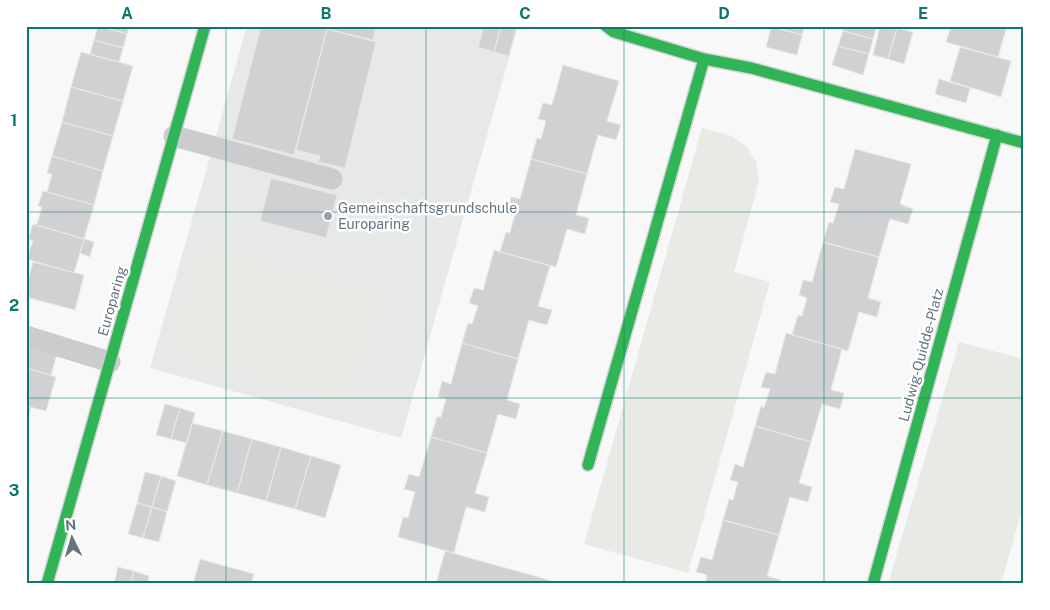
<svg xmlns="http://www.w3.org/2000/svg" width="1050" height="610" font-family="'Public Sans',sans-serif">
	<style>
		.built { fill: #e7e8e8 }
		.green { fill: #e7eae5 }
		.building { fill: #cfd1d2; stroke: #e8e8e8 }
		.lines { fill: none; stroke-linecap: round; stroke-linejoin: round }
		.fast-casing { stroke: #d4d5d6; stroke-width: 14 }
		.lane { stroke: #cbcccd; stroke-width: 21 }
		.fast { stroke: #30b455; stroke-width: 11 }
		.grid { fill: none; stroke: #0f766e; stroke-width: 1; stroke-opacity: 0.55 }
		.poi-dot { fill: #98a3aa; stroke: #fff; stroke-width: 2 }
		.labels { text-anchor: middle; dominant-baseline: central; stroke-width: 5; stroke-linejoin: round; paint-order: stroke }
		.poi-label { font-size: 14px; fill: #657580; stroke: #fff; text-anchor: start }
		.street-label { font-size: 14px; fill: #657580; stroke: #fff }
		.neatline { fill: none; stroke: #0f766e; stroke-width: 2 }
		.grid-label { font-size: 16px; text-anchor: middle; font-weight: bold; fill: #0f766e }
	</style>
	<rect width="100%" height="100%" fill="#f8f8f8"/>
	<!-- built -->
	<path class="built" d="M247,26H518L401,438L150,368Z"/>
	<!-- green -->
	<path class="green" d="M702,128L732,136L746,146L756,161L759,181L734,272L770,282L688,573L584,544Z
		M201,239L385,292L352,407L168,354Z
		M959,342L1024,359V502L1001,584H888Z"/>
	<!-- building -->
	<path class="building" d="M98,26L127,34L123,48L94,40Z
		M99,26H129L127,34Z
		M261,26H315L327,29L294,155L232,139Z
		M327,26H376L373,40L327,29Z
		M484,26H501L494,52L478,47Z
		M501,26H517L509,56L494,52Z
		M772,26H805L802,35Z
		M844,26H877L873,39L843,31Z
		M880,26L897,28L888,59L873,55Z
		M951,26H1007L998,57L946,42Z
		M771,27L802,35L797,55L766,47Z
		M897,28L913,32L904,64L888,59Z
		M327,29L376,42L345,168L318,162L320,156L296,150Z
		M843,31L873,39L869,54L838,46Z
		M94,40L123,48L119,62L90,54Z
		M838,46L869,54L863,75L832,65Z
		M960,47L1011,61L1001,97L950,81Z
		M81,52L133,66L123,101L71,87Z
		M563,65L619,81L607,121L621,125L616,140L598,135L587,174L531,159L537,138L541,139L546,121L538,119L543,103L552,105Z
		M939,79L970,88L966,103L935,94Z
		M71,87L123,101L113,136L62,122Z
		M62,122L113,136L103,171L52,156Z
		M855,149L911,164L900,204L913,209L908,224L890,219L879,257L823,242L829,222L833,223L839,204L830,202L835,187L844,189Z
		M52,156L103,171L94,205L47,192L52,174L47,173Z
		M531,159L587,174L576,215L589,218L585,234L567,229L556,267L500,252L506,232L510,233L515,214L507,212L511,197L520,199Z
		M271,178L337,195L326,238L260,221Z
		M43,191L94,205L84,239L33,224H37L42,207L38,206Z
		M33,224L84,239L74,273L26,259L33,241L28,239Z
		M84,239L94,242L90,257L80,253Z
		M823,242L879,257L868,298L881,302L877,317L859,312L848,351L792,335L798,315L802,316L807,298L799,295L803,280L812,282Z
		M494,250L550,266L538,306L552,310L547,325L529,320L518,359L462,343L468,323L472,324L478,306L469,303L474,288L483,290Z
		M33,262L84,275L75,310L26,297V288Z
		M786,333L842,349L831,390L844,393L840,409L822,404L811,442L755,426L761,406L764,408L770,389L761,387L766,372L775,374Z
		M462,343L518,359L507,400L520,404L516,419L498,414L487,453L431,437L437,417H441L446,399L438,397L442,381L451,384Z
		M28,346L57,354L51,375L26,368V353Z
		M26,368L56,377L46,411L26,406Z
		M165,404L180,408L171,439L156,435Z
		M26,406L31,407L27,421H26Z
		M180,408L195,413L187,443L171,439Z
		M192,423L223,431L207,485L177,476Z
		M755,426L811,442L799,483L812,487L808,502L790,497L779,535L723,520L729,499L733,500L738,482L730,480L735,464L743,467Z
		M223,431L252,439L237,493L207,485Z
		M431,437L487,453L475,493L489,497L485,512L466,507L454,553L398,537L403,517L408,518L415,492L404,489L409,474L419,477Z
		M252,439L281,447L266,501L237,493Z
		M281,447L311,456L295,509L266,501Z
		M311,456L341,465L325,518L295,509Z
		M145,472L161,476L152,507L137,503Z
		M161,476L176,481L167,512L152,507Z
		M137,503L152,507L143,538L128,534Z
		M152,507L167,512L159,542L143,538Z
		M723,520L779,535L767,576L781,580L780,584H705L707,575L696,572L701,557L712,560Z
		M445,551L549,580L548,584H436Z
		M200,559L254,574L251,584H193Z
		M118,567L134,571L130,584H114Z
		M134,571L149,576L147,584H130Z
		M549,580L562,584H548Z"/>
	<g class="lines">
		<!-- fast casing -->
		<g class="fast-casing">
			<path id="fast" d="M606,26L614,32L704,59L751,68L1024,143
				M588,465L704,59
				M47,584L205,26
				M873,584L997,135"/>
		</g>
		<!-- lane -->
		<path class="lane" d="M174,136L332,179
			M26,336L110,362"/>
		<!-- fast -->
		<use href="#fast" class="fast"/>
	</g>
	<!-- grid -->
	<path class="grid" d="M226,26V584M426,26V584M624,26V584M824,26V584M26,212H1024M26,398H1024"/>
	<!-- markers -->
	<circle class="poi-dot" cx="328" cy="216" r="5"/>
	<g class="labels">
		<!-- poi labels -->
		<g class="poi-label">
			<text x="338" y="208">Gemeinschaftsgrundschule<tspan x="338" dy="16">Europaring</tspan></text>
		</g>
		<!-- street labels -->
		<g class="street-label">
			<text transform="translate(112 301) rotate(-74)">Europaring</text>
			<text transform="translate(921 355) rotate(-75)">Ludwig-Quidde-Platz</text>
		</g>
	</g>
	<!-- border -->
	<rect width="1050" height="610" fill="none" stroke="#ffffff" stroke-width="55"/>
	<!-- north arrow -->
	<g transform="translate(72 538) rotate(355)" stroke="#ffffff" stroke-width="4" paint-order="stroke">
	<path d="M0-4L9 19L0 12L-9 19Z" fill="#657580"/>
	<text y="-8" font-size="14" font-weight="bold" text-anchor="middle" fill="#657580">N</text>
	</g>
	<rect x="28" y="28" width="994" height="554" class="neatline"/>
	<g class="grid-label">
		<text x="127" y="19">A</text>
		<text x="326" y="19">B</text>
		<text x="525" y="19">C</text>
		<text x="724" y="19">D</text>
		<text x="923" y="19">E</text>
		<text x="14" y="126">1</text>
		<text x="14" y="311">2</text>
		<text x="14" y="496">3</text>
	</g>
</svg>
